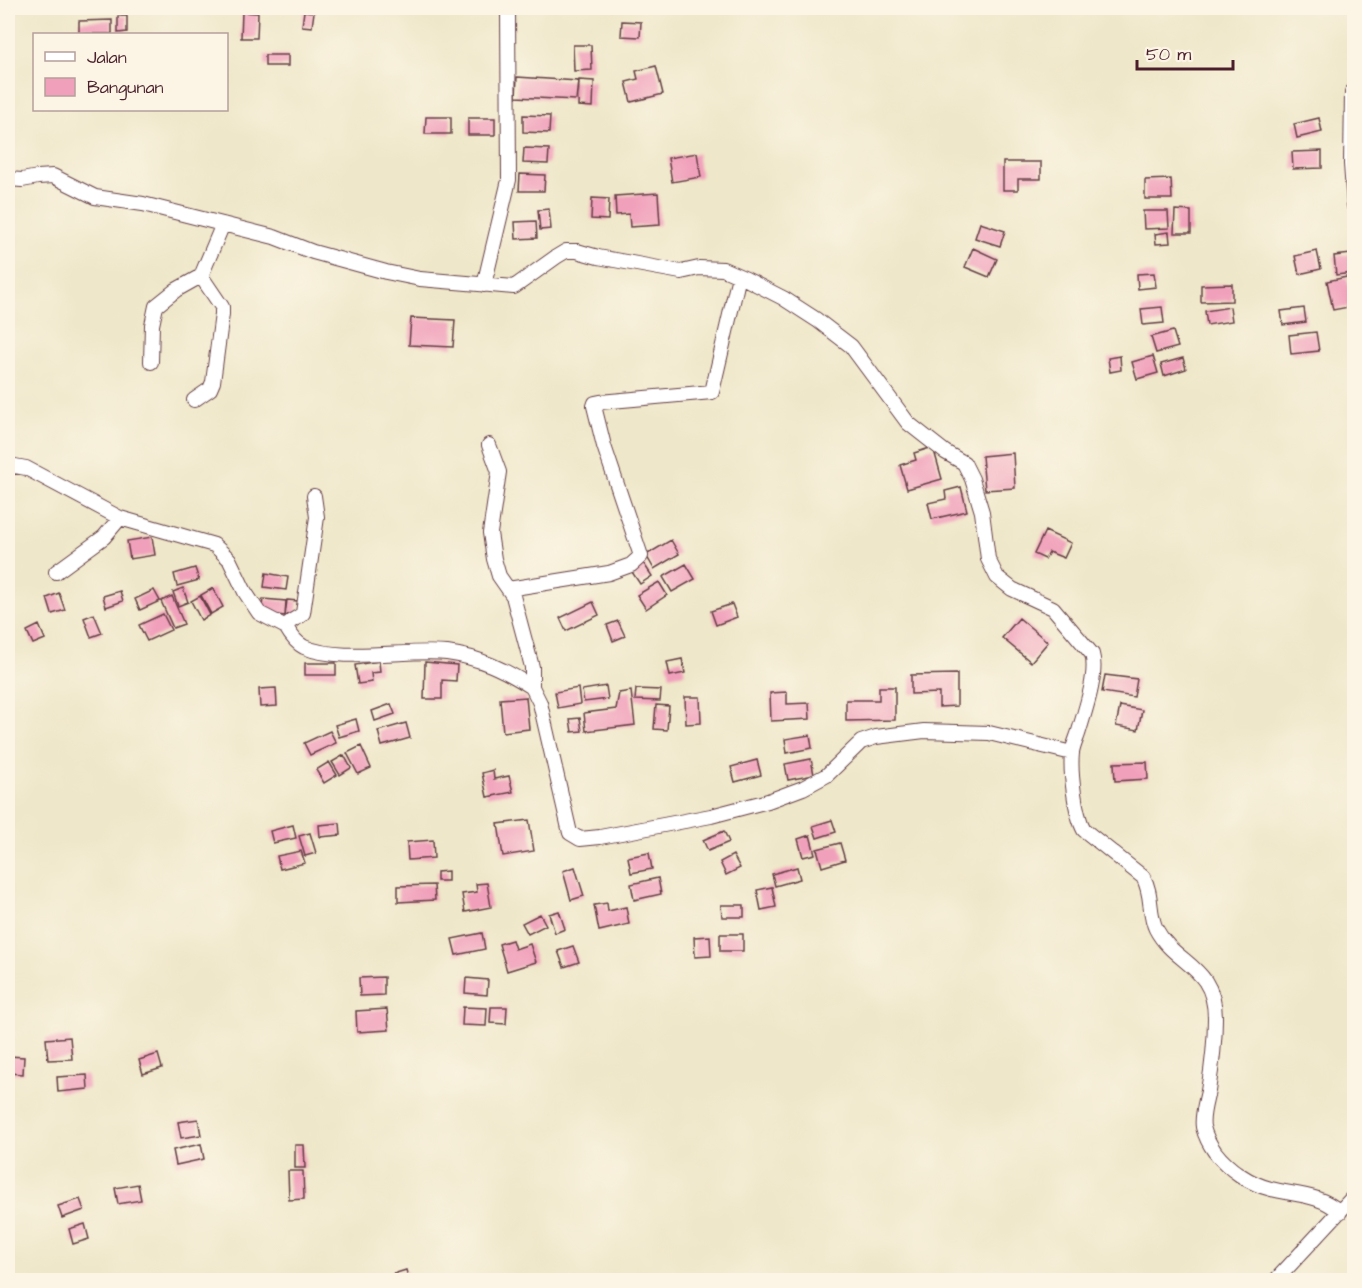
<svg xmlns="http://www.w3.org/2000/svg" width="1362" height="1288" font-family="'Architects Daughter',sans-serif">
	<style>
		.building { fill: #f1a0bb }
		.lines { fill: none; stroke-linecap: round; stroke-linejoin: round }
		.street-casing { stroke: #633d43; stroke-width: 16 }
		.street { stroke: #fff; stroke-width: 14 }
	</style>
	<rect width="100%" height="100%" fill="#fcf5e5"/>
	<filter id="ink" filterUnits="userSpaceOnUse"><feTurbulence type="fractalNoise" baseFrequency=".0167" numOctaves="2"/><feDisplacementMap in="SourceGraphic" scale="12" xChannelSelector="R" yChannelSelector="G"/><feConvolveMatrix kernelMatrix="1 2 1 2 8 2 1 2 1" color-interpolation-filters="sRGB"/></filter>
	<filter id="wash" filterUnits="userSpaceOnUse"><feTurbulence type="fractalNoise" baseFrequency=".008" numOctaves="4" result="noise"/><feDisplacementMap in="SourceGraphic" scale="24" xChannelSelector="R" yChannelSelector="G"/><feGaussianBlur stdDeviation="1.35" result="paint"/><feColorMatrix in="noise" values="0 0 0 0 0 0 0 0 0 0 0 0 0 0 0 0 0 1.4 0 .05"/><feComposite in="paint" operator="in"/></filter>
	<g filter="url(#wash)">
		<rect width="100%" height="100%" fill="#efe7c9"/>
		<g id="blocks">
			<!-- building -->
			<path class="building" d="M8,8H22V10H8Z
				M304,11L314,12L312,27L302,26Z
				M242,12L258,13L257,38H241Z
				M118,16H127V32L118,33Z
				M112,20V34H79V21Z
				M622,21L641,22L640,37L621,36Z
				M573,45H591L592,70L574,71Z
				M265,55H288V66H265Z
				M656,66L663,94L631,102L626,82L638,79L636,71Z
				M517,77L578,81L576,100L516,97Z
				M579,80L594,81L593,107L578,106Z
				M523,115L550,116L549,133L523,132Z
				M426,117H451V134H425Z
				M468,118H495V135H468Z
				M1319,118L1322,132L1297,138L1294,124Z
				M524,148L549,149L548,164L523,163Z
				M1322,151V168L1293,169L1292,152Z
				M697,153L701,177L672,182L668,158Z
				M1003,162H1041V179H1018V190H1003Z
				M520,174L545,175L544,191H519Z
				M1171,179L1172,199H1145V180Z
				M658,193L660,225L630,227L629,214L616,215L615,196Z
				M592,198L609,199L608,220L591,219Z
				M549,209L551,229L540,230L538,210Z
				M1175,210L1191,211V233H1174Z
				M1143,211H1168L1169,228L1144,229Z
				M536,221L537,238L516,239L515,222Z
				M980,223L1005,231L1000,246L975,238Z
				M1169,232L1170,243L1156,244L1155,234Z
				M973,248L997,259L989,277L965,267Z
				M1317,251L1321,269L1299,274L1295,256Z
				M1351,254L1353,273L1336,275L1334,256Z
				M1154,273L1156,287L1138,289L1137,274Z
				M1347,277L1350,293H1354V306L1333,310L1327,281Z
				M1232,284V301L1201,302V285Z
				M1162,307L1164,323L1143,325L1141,309Z
				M1230,307L1232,321L1207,325L1205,311Z
				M1304,308L1306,322L1283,325L1281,311Z
				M411,318L455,320L453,347L409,345Z
				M1173,331L1178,347L1156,353L1151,337Z
				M1316,332L1319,351L1291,354L1289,335Z
				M1120,356L1121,370L1110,372L1108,358Z
				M1153,356L1158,373L1137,379L1132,362Z
				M1183,358L1186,369L1164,376L1161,364Z
				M933,447L942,479L907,489L900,465L916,460L914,453Z
				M1013,453L1015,488L985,490L982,456Z
				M961,487L967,511L932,519L928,503L946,499L945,491Z
				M1045,531L1071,543L1064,558L1049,552L1045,559L1034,554Z
				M152,537L155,555L130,559L127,541Z
				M671,540L679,554L654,569L646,555Z
				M642,561L652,576L640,584L630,569Z
				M686,564L695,579L672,592L663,577Z
				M195,568L199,580L177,586L174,574Z
				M266,573L288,577L286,590L264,587Z
				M659,582L667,595L646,609L637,595Z
				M183,588L188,602L178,606L173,592Z
				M213,588L223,607L211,614L201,595Z
				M154,590L160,601L140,610L135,599Z
				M120,591L123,601L106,607L103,596Z
				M59,593L65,610L52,614L47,598Z
				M172,596L184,624L173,628L161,601Z
				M200,596L210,615L201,620L191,601Z
				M263,599L286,601L285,616L261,613Z
				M287,600L298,601L296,617L285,616Z
				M593,602L599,615L566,631L560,618Z
				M732,604L737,617L716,625L711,611Z
				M94,614L102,633L91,637L84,618Z
				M163,614L171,630L147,641L139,625Z
				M1019,618L1048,642L1031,662L1002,638Z
				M618,621L625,636L613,641L607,625Z
				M39,625L45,639L33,644L27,631Z
				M682,659L685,673L670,676L667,662Z
				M379,661L380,672L371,673L372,682L358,684L355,665Z
				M425,662L457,665L456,681L442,680V699H424Z
				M305,663H336V675H305Z
				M957,674V706L939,707V693L911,694V675Z
				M1105,675L1137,679L1134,697L1102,692Z
				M606,686L608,699L584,702L582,690Z
				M879,687H895V720L846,721V700H879Z
				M276,688L277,706L260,707L259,689Z
				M578,688L580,704L558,708L555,692Z
				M636,689L661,690L660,701L635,700Z
				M631,691L635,725L586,731L584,713L616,709L619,693Z
				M787,692V704L809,703L810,719L771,721L770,693Z
				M526,697L529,729L503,732L500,699Z
				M685,697H700L701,723L686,724Z
				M391,704L395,714L375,721L372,711Z
				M656,705L669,706L667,730L654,729Z
				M1120,706L1142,710L1138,730L1116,726Z
				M580,718L582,731L572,732L570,719Z
				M356,719L359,731L339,737L335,725Z
				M406,723L410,738L382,746L378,731Z
				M330,731L336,743L310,755L304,743Z
				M810,735L812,748L787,753L785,739Z
				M361,746L371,768L358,774L347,753Z
				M344,755L351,768L340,775L332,762Z
				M811,759L814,775L788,780L785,764Z
				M757,760L761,775L735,782L731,767Z
				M329,762L337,775L324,783L316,770Z
				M1147,762L1148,779L1115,781L1114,763Z
				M493,770L494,779L509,776L513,792L487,797L482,773Z
				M529,820L534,851L503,856L498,824Z
				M832,820L836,832L817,838L813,826Z
				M340,823L341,835L320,837L319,825Z
				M293,825L296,838L273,843L270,831Z
				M724,831L729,842L708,851L703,840Z
				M310,833L316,853L305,856L299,836Z
				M810,835L815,854L803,857L798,839Z
				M433,840L434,858L408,860L407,842Z
				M840,843L845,860L822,867L817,849Z
				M301,851L305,863L280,869L277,856Z
				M649,853L652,869L631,873L628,857Z
				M733,855L740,868L726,875L720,862Z
				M575,867L584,896L571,900L563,871Z
				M797,867L800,879L775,886L772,874Z
				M448,871V881H437V872Z
				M658,878L661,894L634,900L631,884Z
				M487,883L491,907L465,912L462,894L477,892L476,884Z
				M434,885L435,900L398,902V886Z
				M772,887L776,907L761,910L757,890Z
				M607,903L608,911L626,907L629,924L599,931L594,905Z
				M721,905H744V917H722Z
				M559,911L565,929L555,933L549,914Z
				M540,914L546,925L528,934L522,923Z
				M482,933L485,949L456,955L452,939Z
				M720,934H743V951H720Z
				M710,936L711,956L695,957L694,937Z
				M512,940L515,949L530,944L536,962L507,971L499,944Z
				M573,946L579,962L564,967L558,951Z
				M384,977V995L360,996L359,978Z
				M466,978L488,980L487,995L465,993Z
				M463,1007L487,1008L486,1026L462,1025Z
				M491,1007H507L506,1024L490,1023Z
				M387,1009L389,1030L357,1032L356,1011Z
				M70,1037L72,1059L48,1060L46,1039Z
				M158,1054L162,1068L143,1074L139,1060Z
				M8,1056L24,1057L23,1074L8,1073Z
				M87,1075L88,1089L58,1092L57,1077Z
				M198,1119L201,1135L181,1138L178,1122Z
				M201,1144L204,1159L176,1165L173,1150Z
				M295,1145H304L305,1168H295Z
				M288,1171H303L304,1199L289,1200Z
				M138,1184L141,1200L118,1204L115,1188Z
				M80,1199L84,1210L62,1218L58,1206Z
				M85,1224L89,1239L73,1244L69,1229Z
				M406,1270L409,1280H394L393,1274Z"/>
		</g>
	</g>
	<g filter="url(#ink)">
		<use href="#blocks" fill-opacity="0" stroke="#633d43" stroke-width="1.5"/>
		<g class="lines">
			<!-- street casing -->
			<g class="street-casing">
				<path id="street" d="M1352,92L1351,164L1354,206
					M8,179L22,180L38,177L53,176L95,197L143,204L274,237L313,252L386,272L420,279L514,287L556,257L566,251H577L598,257L681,272L699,268L723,269L746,279L783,298L817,320L851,346L908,423L945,452L964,463L972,479L982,512L988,559L997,577L1012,589L1053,608L1092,654C1098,674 1085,711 1079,731C1077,738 1073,746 1072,753C1070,772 1075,814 1084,830L1143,877C1153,894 1148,913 1156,929C1175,965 1215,965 1215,1018C1215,1042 1212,1067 1208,1091C1206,1101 1201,1116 1203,1127C1205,1135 1210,1145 1215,1152C1228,1169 1250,1184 1271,1189C1295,1195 1320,1194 1340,1212
					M484,285L509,180L508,8
					M151,362L152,325L156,306L176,290L201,276L223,224
					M194,400L210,389L213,382L222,314V307L201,276
					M489,445L499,472L490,533L494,559L499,576L513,596L532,667V687L540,703L570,833L580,839L600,837L711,816L768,801L803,788L827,775L861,742L876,737L924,731L989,733L1072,753
					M8,468L15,466L26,468L120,518L214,545L229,559L245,592L259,613L286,627
					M314,496L317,517L303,613C299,619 289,619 286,627C290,634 296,643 304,647C341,663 406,649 447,653C479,657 505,670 532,687
					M56,572L104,537L120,518
					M508,589L609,573L631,565L641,556L604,446L594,406L595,403L600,402L712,392L739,276
					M1276,1280L1354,1196"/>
			</g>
			<!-- street -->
			<use href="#street" class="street"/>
		</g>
	</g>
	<!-- margin -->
	<rect width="1362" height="1288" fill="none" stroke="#fcf5e5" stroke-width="30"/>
	<!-- legend -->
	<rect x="33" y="33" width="195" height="78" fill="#fcf5e5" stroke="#b59f9b" stroke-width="1.5"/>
	<rect x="45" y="52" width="30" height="9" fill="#ffffff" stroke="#b59f9b" stroke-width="1.5"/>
	<text x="87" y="63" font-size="18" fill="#4a1f2b">Jalan</text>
	<rect x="45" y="78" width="30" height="18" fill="#f1a0bb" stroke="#b59f9b" stroke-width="1.5"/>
	<text x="87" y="93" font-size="18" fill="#4a1f2b">Bangunan</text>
	<!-- scale -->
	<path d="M1137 60v9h96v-9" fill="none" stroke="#4a1f2b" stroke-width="3"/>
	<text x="1146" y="60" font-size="18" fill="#4a1f2b" stroke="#fcf5e5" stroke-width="4.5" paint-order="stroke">50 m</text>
</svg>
